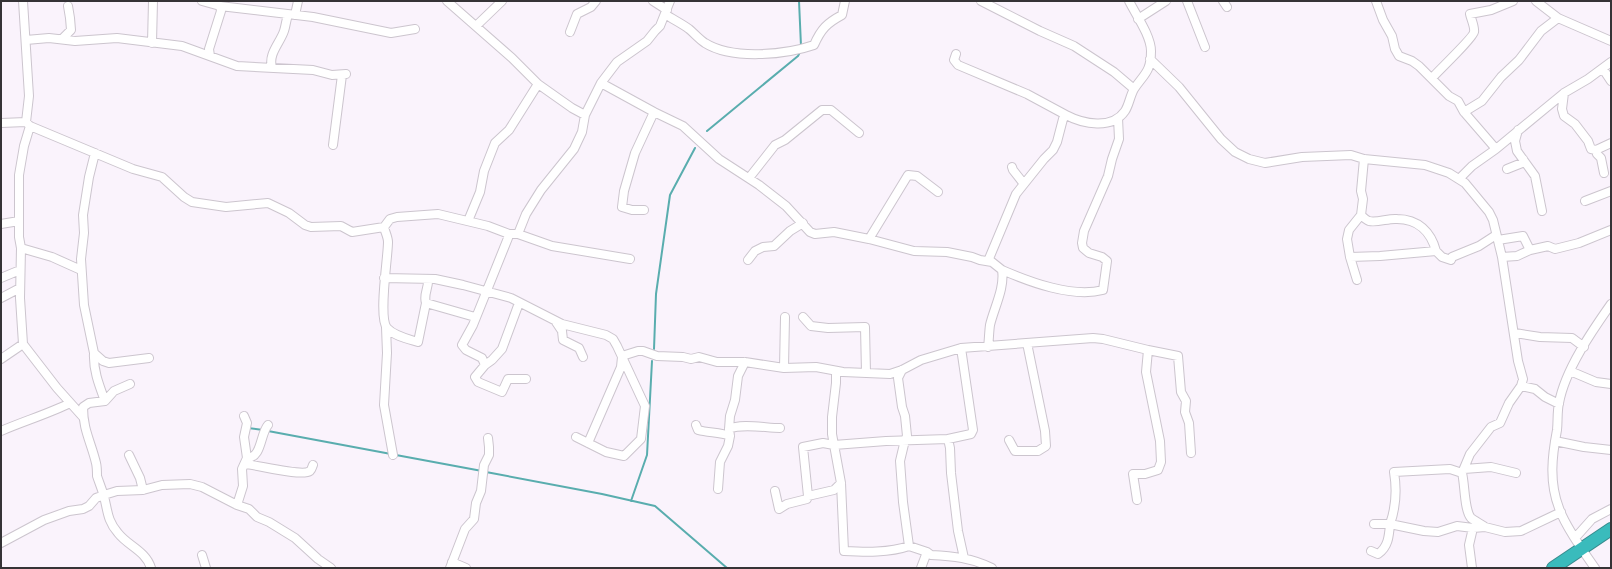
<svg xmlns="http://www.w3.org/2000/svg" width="1612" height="569" font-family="Literata,serif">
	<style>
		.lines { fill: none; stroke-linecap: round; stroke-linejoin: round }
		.stream { stroke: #59adae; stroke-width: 2 }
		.minor-casing { stroke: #ccc5ce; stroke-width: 10 }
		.highway-casing { stroke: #388b8d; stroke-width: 14 }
		.minor { stroke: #fff; stroke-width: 8 }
		.highway { stroke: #3abbbc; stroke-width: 12 }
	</style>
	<rect width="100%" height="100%" fill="#faf3fc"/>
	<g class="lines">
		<!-- stream -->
		<path class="stream" d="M799,1L801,46
			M707,131L798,56L800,52
			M654,349L656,294L670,195L695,148
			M248,428L263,430
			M268,431L391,454
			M396,455L482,471
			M486,472L602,494L655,506L727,568
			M631,501L647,455L652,361"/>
		<!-- minor casing -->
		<g class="minor-casing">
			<path id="minor" d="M23,1L29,96L26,122L30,126L24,146L19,175V237L21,248L20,298L23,344L57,388L83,417
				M202,1L220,6L313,17L391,33L415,29
				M447,1L512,58L538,84L572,108L585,115
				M653,1L667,10
				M981,1L1040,31L1074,46L1114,72L1134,89
				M1187,1L1205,47
				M1223,1L1227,7
				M1376,1L1383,20L1392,36L1395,49L1399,56L1412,61L1419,66L1449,96L1458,101L1464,112L1482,101L1501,77L1519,60L1541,31L1558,18
				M1536,1L1558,18L1611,41
				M665,14C672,19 681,23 689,29C694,33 699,39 705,43C732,60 785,55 814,45C821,29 827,23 842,15L845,1
				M295,15L298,1
				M1138,19L1166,1
				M476,26L502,1
				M570,32L577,14L591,7L596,1
				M62,39L71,30L70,18L68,6
				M26,40L49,38L75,41L117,38L182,46L237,66L313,70L332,75L346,74
				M152,43L153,1
				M956,54L954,60L958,65L1027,94L1066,115
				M210,56L209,49L221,11L220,6
				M1150,59L1179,87L1221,139L1235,152L1249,159L1265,163L1302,157L1351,155L1364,159L1425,165L1449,173L1465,183L1489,212L1493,220L1502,257L1518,361L1523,379L1521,386L1535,389L1545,397L1559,404
				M272,67C268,54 280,43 284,31C286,25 286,20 288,15
				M1603,69L1611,81
				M1432,78C1439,70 1473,38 1474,32C1475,27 1471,19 1470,14L1491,10L1513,1
				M601,83L654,112L683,126L719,159L759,185L786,206L810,232L815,234L834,232L869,239L914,251L947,252L972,257L980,260L992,262L1002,270C1005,288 994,308 990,325C989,332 989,340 988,347
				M1564,93L1562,109L1564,116L1575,124L1588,141L1591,149L1596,150L1597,154L1601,158L1604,173
				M1464,112L1496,149
				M1,123L26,122
				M30,126L133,169L162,177L184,197L192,202L226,207L268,203L289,213L305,225L311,227L341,226L352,232L384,227L390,219L397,217L438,214L488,226L509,234
				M1518,130L1515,141L1517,151L1535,176L1542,211
				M333,145L342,75
				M1596,150L1611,143
				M95,153L89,177L83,215L84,233L81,259L84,305L94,353L103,361L109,363L149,358
				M1012,167L1013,170L1024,184
				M1507,169L1522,163L1523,159
				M749,178L775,145L785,140L822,110H831L859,133
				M1459,179L1472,166L1496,149L1564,93L1588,79L1611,62
				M1585,201L1611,191
				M644,210H632L622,207L624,191L635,153L654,112
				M1361,215C1363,217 1366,220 1369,221C1377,223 1389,218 1397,219C1418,219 1431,232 1436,251
				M468,221L480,192L484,171L495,143L509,130L538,84
				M1,224L19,221
				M384,227C385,232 388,237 388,242C388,258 378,317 387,328C394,336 408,339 418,342L426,303L475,317
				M518,234L552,246L630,259
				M869,239L908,175L917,176L938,192
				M1498,240L1523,236L1530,250L1548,246L1555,249L1579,243L1611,230
				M21,248L52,257L81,270
				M1350,257L1380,256L1436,251L1442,257L1451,260L1452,257L1479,246L1496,235
				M1502,257L1517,256L1530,250
				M748,260L755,251L763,247L774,246L790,231L803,223
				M988,261L1016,194L1044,159L1053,150L1057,142L1063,119L1066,115C1083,124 1112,130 1125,111C1129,105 1130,96 1134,89C1144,74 1151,72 1151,51C1151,36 1136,15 1129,1
				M1002,270C1030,282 1072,298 1103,290L1107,261L1102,257L1089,253L1083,248L1082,243L1084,231L1108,176L1112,159L1119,139L1118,118
				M1,278L20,270
				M384,278L435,279L463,285L511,298L562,324L606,335L613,339L617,346L645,406L641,439L624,456L606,452L576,437
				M1357,280L1350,257L1347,239L1349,230L1361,215L1363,199L1361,191L1364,159
				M1,298L20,288
				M426,303C423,294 429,288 428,279
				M519,303L502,349L492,360L485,365L475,377L478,382L502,392L508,379H526
				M803,317L811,326L828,328L865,327L866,373
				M556,322L562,331L563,340L579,348L583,357
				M386,327L387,353L384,405L393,455
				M1515,333L1540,337L1572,338L1584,347
				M1148,350L1178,356L1181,392L1186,401L1185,412L1189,423L1191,453
				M94,353C93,370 99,385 105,401
				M622,356L638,351H643L657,356L683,357L691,359L699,357L717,362H745L784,368L816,367L843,372L890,374L902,370L921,360L961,348L1093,338L1103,339L1148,350L1146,372L1160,441L1161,462L1158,470L1145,474H1133L1137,500
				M1,359L23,344
				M485,365L482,358L466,350L462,345L473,325L508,238L509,234H518L526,214L541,190L574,149L582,132L585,115L601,83L617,62L647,41L655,31L660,26L670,1
				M784,368L785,317
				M902,370L898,378L902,407L905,416L907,436L905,440L900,461L903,502L909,546L927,552
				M836,371V383L832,417V434L841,483L844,551C865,552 889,553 909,546
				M1570,371L1596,382L1611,384
				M130,384L114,391L105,401L89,403L83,407C83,430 91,442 96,463C97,467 97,472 97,476C99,482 101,487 103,493C108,509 106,519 118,533C128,546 146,551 151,568
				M696,425L698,430C709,433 720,432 730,436
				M729,429C741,423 766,428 780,428
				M1,431C24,421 48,414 70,403
				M948,439L950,448L951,473L958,531L964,558
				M1009,440L1015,451H1038L1046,446L1045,431L1027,343
				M1555,441L1584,447L1611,450
				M588,443L621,367L622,357
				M129,455L140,478L143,490
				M247,458C262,458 260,434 268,425
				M245,464C258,465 302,477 310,471C312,469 312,467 313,465
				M1464,469L1491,467L1516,473
				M1462,473L1470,454L1491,427L1500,423L1509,403L1521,386
				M841,483L834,490L808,496L803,447L823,443L834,445L886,441L948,439L971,434L973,430L961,348
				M718,489L720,462L728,446L730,436L729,429L730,416L735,400L738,376L745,362
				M775,491L779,509L787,504L807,499L808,496
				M237,505L243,486L242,469L247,458L244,437L247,423L244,416
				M1473,528L1457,526L1438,532L1424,531L1390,524C1396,507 1397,490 1394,472L1450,469L1462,473C1465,484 1464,510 1471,518C1475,521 1481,524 1485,527
				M1575,538L1592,519L1611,509
				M1,543L44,520L69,511L83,509L89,506L96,498L104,495L117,491L143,490L162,485L190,484L202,487L237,505L249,509L257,517L269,522L295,538L318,559L331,568
				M1371,551L1378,554C1388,547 1389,537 1390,524H1374
				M202,555L206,568
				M452,562L466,568
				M450,568L465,529L474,519L476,503L481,491L484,465L489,455V447L488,438
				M921,568L927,552L931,555C953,556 972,558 992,568
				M1472,568L1469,545L1473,528L1485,527L1505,532L1521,531L1561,512
				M1595,568C1583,551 1565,526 1559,508C1549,482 1552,456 1557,430C1558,421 1557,412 1559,403C1565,370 1592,331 1611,304"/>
		</g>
		<!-- highway casing -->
		<g class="highway-casing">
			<path id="highway" d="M1553,568L1611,529"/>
		</g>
		<!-- minor -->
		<use href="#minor" class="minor"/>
		<!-- highway -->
		<use href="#highway" class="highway"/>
	</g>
	<!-- border -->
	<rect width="1612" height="569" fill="none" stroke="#353336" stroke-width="4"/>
</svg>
